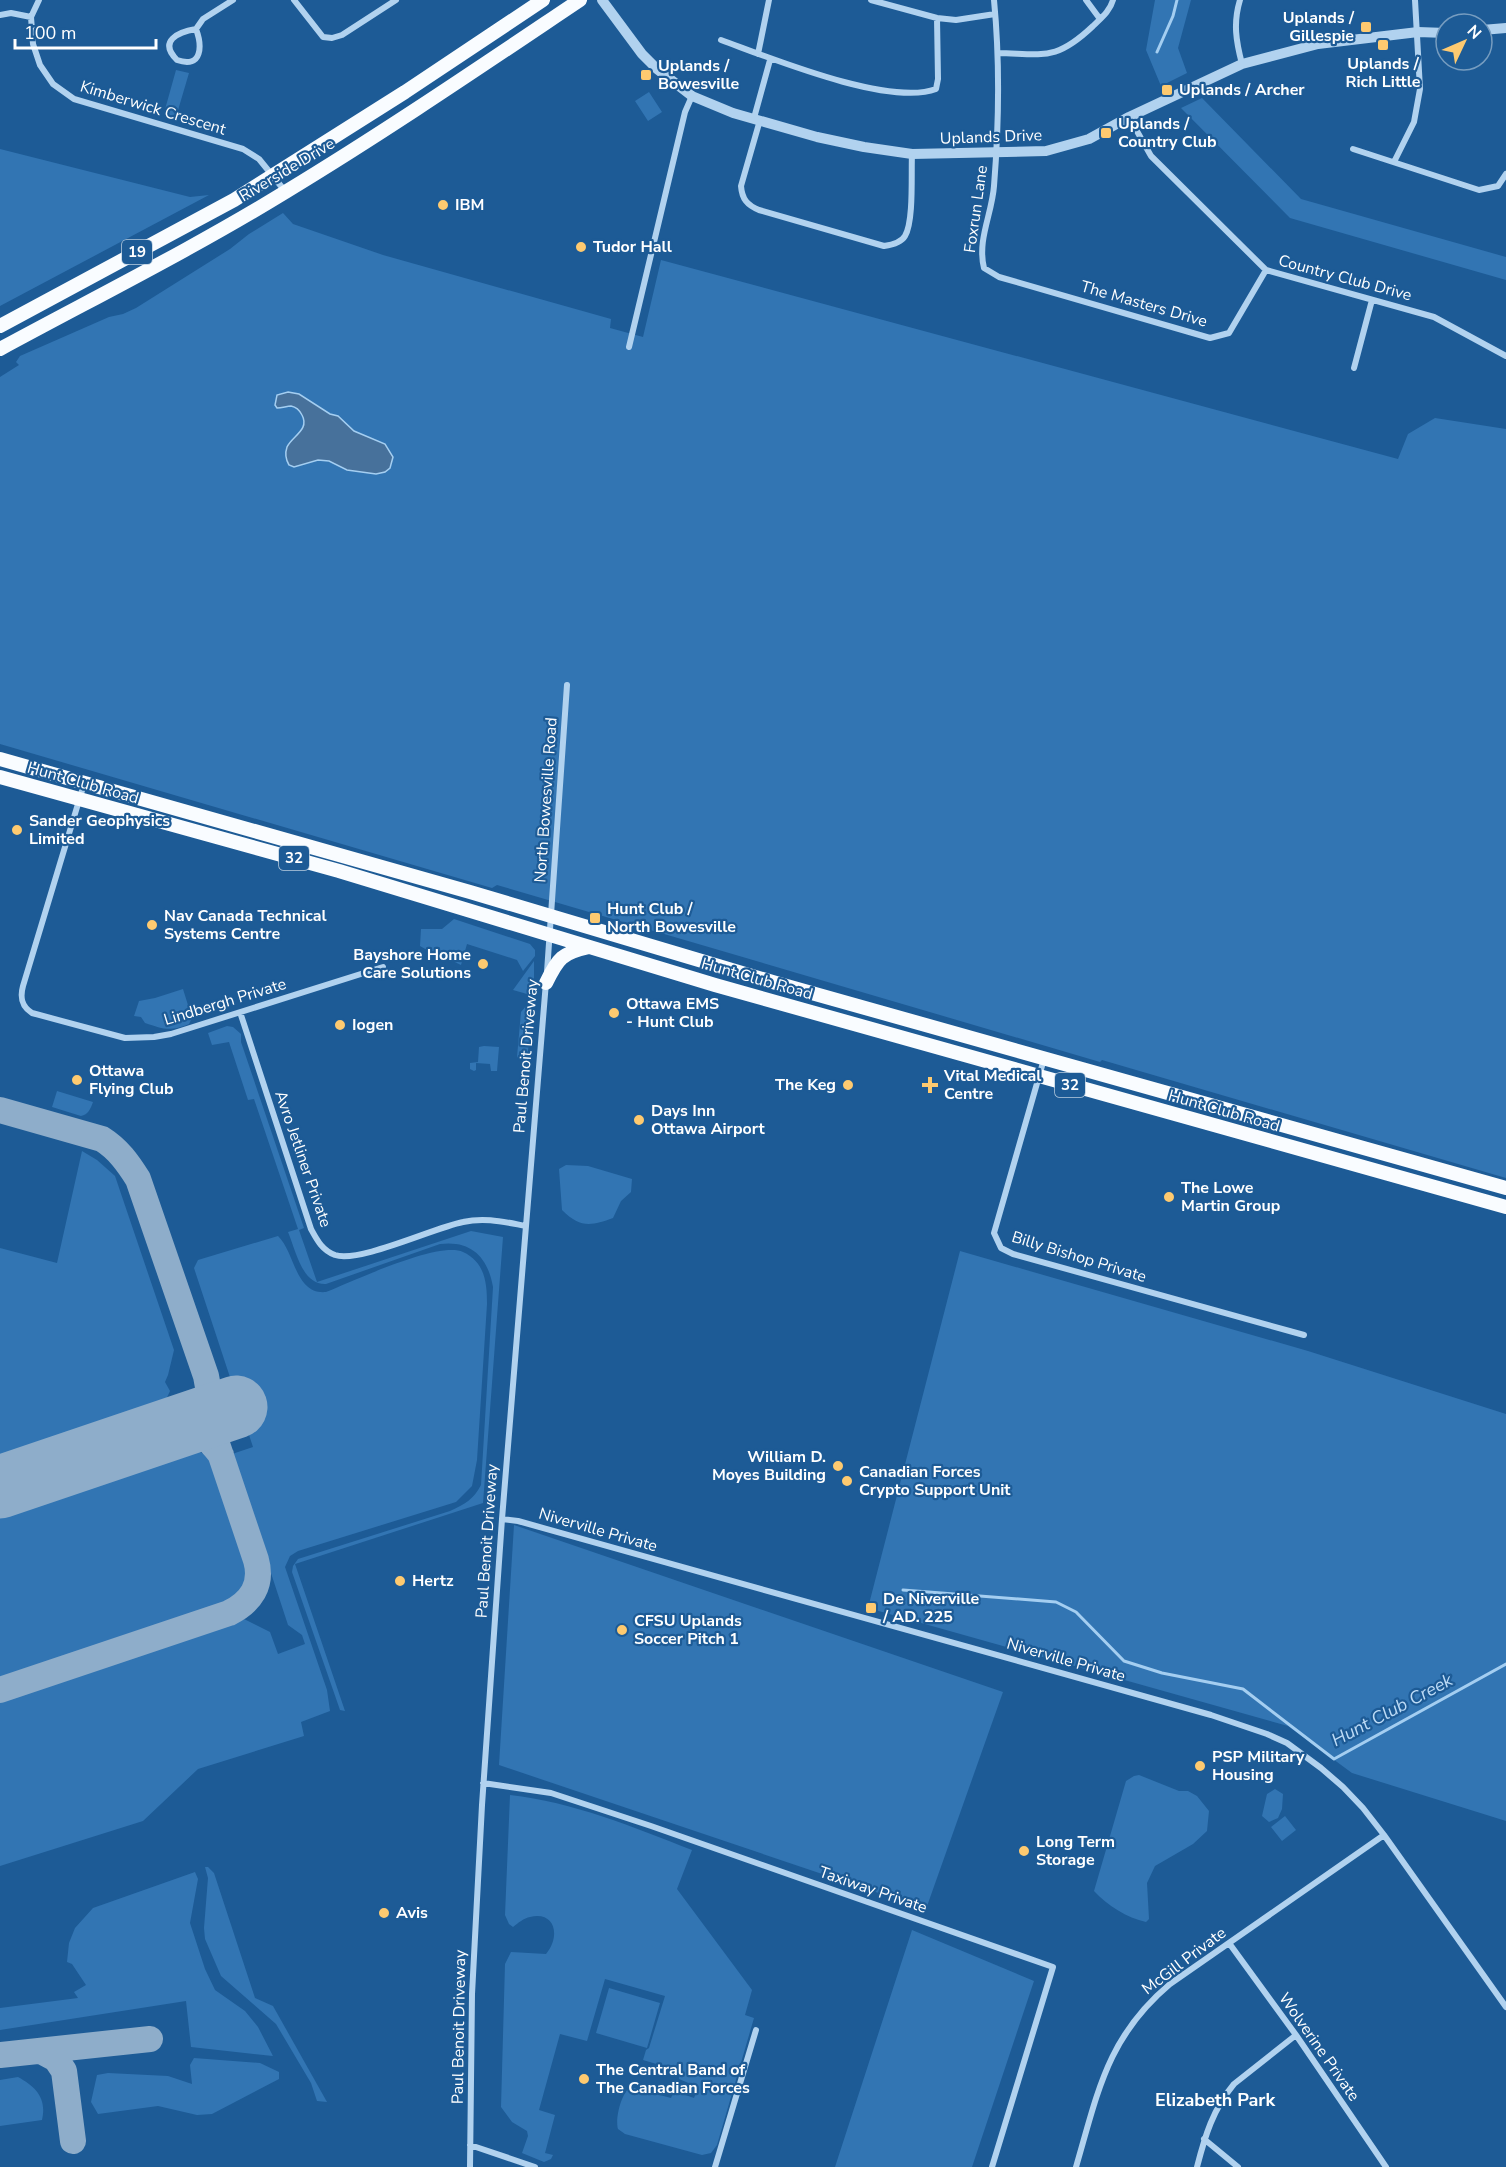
<svg xmlns="http://www.w3.org/2000/svg" width="1506" height="2167" font-family="'Nunito Sans',sans-serif">
	<style>
		.green { fill: #3275b3 }
		.water { fill: #47719b; stroke: #a4cef1; stroke-width: 1.5 }
		.lines { fill: none; stroke-linecap: round; stroke-linejoin: round }
		.stream { stroke: #a4cef1; stroke-width: 3 }
		.taxiway { stroke: #8eadca; stroke-width: 26 }
		.runway { stroke: #8eadca; stroke-width: 63 }
		.minor { stroke: #b1d2ef; stroke-width: 6 }
		.tertiary { stroke: #b1d2ef; stroke-width: 10 }
		.primary { stroke: #f9fcff; stroke-width: 14 }
		.poi-dot { fill: #feca70; stroke: #1d5b96; stroke-width: 2 }
		.labels { text-anchor: middle; dominant-baseline: central; stroke-width: 4.5; stroke-linejoin: round; paint-order: stroke }
		.shield { fill: #1d5b96; stroke: #bbcee0; stroke-width: 1.5 }
		.shield-label { font-size: 15px; font-weight: bold; fill: #fff }
		.poi-label { font-size: 16px; font-weight: bold; fill: #fff; stroke: #1d5b96; text-anchor: start }
		.street-label { font-size: 16px; fill: #fff; stroke: #1d5b96 }
		.water-label { font-size: 18px; font-style: italic; fill: #bddbf6; stroke: #1d5b96 }
		.neighbourhood-label { font-size: 18px; font-weight: bold; fill: #fff; stroke: #1d5b96 }
	</style>
	<rect width="100%" height="100%" fill="#1d5b96"/>
	<!-- green -->
	<path class="green" d="M1155,0H1191L1178,48L1187,73L1161,86L1146,50Z
		M176,70L189,73L176,117L164,113Z
		M649,92L662,112L648,121L635,101Z
		M1202,98L1301,199L1506,257V280L1290,218L1181,108Z
		M0,149L190,197L209,195L0,306Z
		M283,213L293,224L383,255L611,319L610,328L643,337L661,260L1398,459L1408,434L1435,418L1506,429V1178L1102,1060L1100,1062L497,885L492,888L0,744V377L19,365L16,362L20,356L109,317L123,314L136,308L230,249L249,234Z
		M454,919L530,944L535,950V956L523,971L517,960L467,944L461,965L444,957L442,952L434,954L420,946L421,929H442Z
		M534,961V993L527,994L513,990Z
		M183,989L192,1018L189,1024C170,1032 163,1029 145,1023L141,1017L134,1016L139,1001L155,998Z
		M533,1004L527,1060L523,1061L517,1057L521,1012L526,1006Z
		M227,1026L233,1027L241,1034V1042L304,1228L299,1230L317,1282L471,1231L503,1237L483,1503L295,1564L345,1711L340,1710L292,1572L293,1566L298,1559L450,1511C465,1504 474,1499 481,1485L493,1287C488,1258 472,1240 440,1244L326,1284C302,1285 296,1251 288,1232L298,1229L254,1099L248,1100L229,1042L212,1045L208,1033Z
		M484,1046L499,1047L497,1071H491L490,1064L476,1063V1070L474,1071L470,1069V1063L478,1062L479,1047Z
		M57,1091L93,1102C91,1108 88,1115 81,1116L52,1107Z
		M82,1151L97,1160L115,1176L174,1350L168,1375L165,1382L170,1391L158,1417L0,1469V1248L57,1263Z
		M566,1165L588,1166L632,1179L631,1192L621,1201L613,1218C591,1226 580,1228 562,1210L559,1169Z
		M278,1236C295,1252 295,1295 326,1292C354,1281 438,1241 463,1252C485,1262 487,1283 487,1304L477,1460L472,1486L456,1502L298,1551L290,1556L285,1567L327,1690L330,1711L301,1722L304,1736L198,1769L143,1821L0,1866V1702L244,1619L270,1632L278,1654L305,1644L302,1635L288,1625L232,1454L253,1447L194,1268L198,1260Z
		M960,1251L1308,1351L1506,1414V1821L1352,1773L1288,1726L868,1608Z
		M182,1443L210,1457L250,1573L236,1601L0,1681V1505Z
		M514,1525L1003,1692L926,1909L499,1765Z
		M1139,1775L1179,1791H1188L1197,1796L1209,1811L1207,1831L1193,1844L1155,1866L1147,1883L1149,1919L1146,1922C1127,1918 1107,1905 1094,1891L1126,1781L1134,1776Z
		M1275,1789L1283,1794L1282,1809L1278,1818L1269,1822L1262,1816L1267,1794Z
		M510,1795C573,1802 633,1827 692,1850L677,1889L752,1990L745,2015L754,2018L717,2145L711,2153L702,2155L625,2134L618,2129C615,2119 621,2094 630,2087L671,2098L674,2091L694,2098L698,2087L679,2079L680,2071L643,2060L646,2050L649,2048L665,1996L605,1979L587,2041L560,2034L539,2110L555,2115L545,2153L553,2155L551,2159L544,2162L522,2153L528,2136L527,2131L512,2122L501,2107L505,1964L511,1952L546,1954C561,1936 555,1911 530,1917C524,1918 518,1923 513,1927L509,1924L505,1915Z
		M1285,1816L1296,1830L1282,1841L1271,1827Z
		M208,1867L214,1873L255,1998L273,2006L327,2102L317,2101L311,2083L276,2024L221,1976L205,1939L204,1928L208,1878L205,1867Z
		M195,1872L198,1879L190,1923L205,1969L215,1990L245,2011L258,2027L273,2056L191,2047L186,2001L0,2030V2008L78,1998L74,1992L86,1985L72,1964L67,1962L69,1943L75,1928L93,1908Z
		M912,1930L1034,1981L972,2167H835Z
		M609,1988L660,2003L647,2048L596,2033Z
		M194,2058L260,2063L279,2072V2079L212,2114L197,2115L158,2106L98,2114L91,2102L97,2075L108,2073L168,2076L192,2084L190,2065Z
		M18,2077C36,2087 47,2098 42,2120L0,2126V2080Z"/>
	<!-- water -->
	<path class="water" d="M288,392L299,394L330,414L338,416L354,431L385,444L393,457L390,468L385,472L376,474L347,470L329,461L318,460L294,467L289,465C286,460 285,453 287,447C292,436 310,430 302,415C300,411 296,407 291,406C287,406 282,408 277,408L275,405L277,395Z"/>
	<g class="lines">
		<!-- stream -->
		<path class="stream" d="M1157,52L1173,16L1177,0
			M903,1590L1056,1602L1076,1612L1124,1661L1162,1673L1243,1689L1334,1759L1506,1664"/>
		<!-- taxiway -->
		<path class="taxiway" d="M0,1110L102,1139C118,1149 128,1163 138,1179L206,1376L208,1387L209,1416L214,1435L256,1560C263,1585 251,1602 229,1613L0,1690
			M83,1462C108,1453 173,1424 196,1433C207,1437 214,1446 221,1455
			M41,2051L56,2059L64,2071L73,2141
			M0,2055L150,2039"/>
		<!-- runway -->
		<path class="runway" d="M0,1487L236,1407"/>
		<!-- minor -->
		<path class="minor" d="M39,0L31,17L33,44L40,65L53,84L74,99L243,149L259,159L285,191
			M294,0L323,37L332,38L342,35L396,0
			M871,0L937,18L956,20L995,14
			M994,0C1000,62 999,124 994,186C992,214 977,240 984,268L999,277L1210,338L1229,333L1266,270
			M1086,0L1100,19
			M1240,0C1233,23 1236,41 1242,64
			M0,15L11,13L31,17
			M196,29C202,45 203,69 177,60C158,41 178,32 196,29L203,19L233,0
			M721,40C768,57 889,107 936,89L938,79L937,18
			M998,53C1045,54 1056,61 1093,26C1101,18 1110,11 1113,0
			M758,54L769,0
			M1129,117L1151,156L1266,270L1434,317L1506,356
			M754,118L770,60
			M760,120L741,186C742,199 747,205 759,210L884,246C891,245 901,243 905,236C914,221 911,173 912,154
			M1353,149L1479,190L1498,186L1506,174
			M1394,162L1414,122L1420,89L1415,0
			M629,347L685,112L692,96
			M1354,368L1372,300
			M84,784L23,986C20,997 21,1006 32,1013L125,1038L154,1037L171,1034L383,967
			M547,972L567,685
			M240,1012L311,1229C317,1240 322,1250 335,1255C360,1263 433,1228 463,1222C485,1217 504,1222 526,1226
			M1044,1059L994,1233L1001,1248L1013,1254L1304,1335
			M502,1519L518,1521L1211,1715L1267,1734L1287,1743L1321,1768L1343,1787L1363,1808L1384,1835L1506,2007
			M483,1783L551,1793L651,1826L1053,1967L992,2167
			M1229,1943L1296,2035L1386,2167
			M1204,2139L1238,2167
			M470,2145L535,2167
			M470,2167L472,1994L482,1805L502,1519L546,982
			M715,2167L756,2030
			M1076,2167C1098,2092 1107,2037 1170,1984L1384,1835
			M1197,2167C1205,2136 1213,2109 1234,2084L1296,2035"/>
		<!-- tertiary -->
		<path class="tertiary" d="M602,0L642,54L657,69L692,96L733,113L817,137L864,147L912,154L1046,151L1089,139L1129,117L1242,64L1318,44L1418,32L1446,33
			M1482,30L1506,28"/>
		<!-- primary -->
		<path class="primary" d="M0,326L234,200L405,92L543,0
			M0,349C96,297 194,248 287,191C386,131 483,65 580,0
			M0,759L470,892L776,983L1506,1188
			M0,777L339,871L715,985L1506,1207
			M546,983C558,958 562,953 589,947"/>
	</g>
	<!-- markers -->
	<g class="poi-dot">
		<rect x="1360" y="21" width="12" height="12" rx="3"/>
		<rect x="1377" y="39" width="12" height="12" rx="3"/>
		<rect x="640" y="69" width="12" height="12" rx="3"/>
		<rect x="1161" y="84" width="12" height="12" rx="3"/>
		<rect x="1100" y="127" width="12" height="12" rx="3"/>
		<circle cx="443" cy="205" r="6"/>
		<circle cx="581" cy="247" r="6"/>
		<circle cx="17" cy="830" r="6"/>
		<rect x="589" y="912" width="12" height="12" rx="3"/>
		<circle cx="152" cy="925" r="6"/>
		<circle cx="483" cy="964" r="6"/>
		<circle cx="614" cy="1013" r="6"/>
		<circle cx="340" cy="1025" r="6"/>
		<circle cx="77" cy="1080" r="6"/>
		<circle cx="848" cy="1085" r="6"/>
		<path d="M927 1076h6v6h6v6h-6v6h-6v-6h-6v-6h6z"/>
		<circle cx="639" cy="1120" r="6"/>
		<circle cx="1169" cy="1197" r="6"/>
		<circle cx="838" cy="1466" r="6"/>
		<circle cx="847" cy="1481" r="6"/>
		<circle cx="400" cy="1581" r="6"/>
		<rect x="865" y="1602" width="12" height="12" rx="3"/>
		<circle cx="622" cy="1630" r="6"/>
		<circle cx="1200" cy="1766" r="6"/>
		<circle cx="1024" cy="1851" r="6"/>
		<circle cx="384" cy="1913" r="6"/>
		<circle cx="584" cy="2079" r="6"/>
	</g>
	<g class="labels">
		<!-- shield labels -->
		<g class="shield">
			<rect x="122" y="240" width="30" height="24" rx="4.5"/>
			<rect x="279" y="846" width="30" height="24" rx="4.5"/>
			<rect x="1055" y="1073" width="30" height="24" rx="4.5"/>
		</g>
		<g class="shield-label">
			<text x="137" y="252">19</text>
			<text x="294" y="858">32</text>
			<text x="1070" y="1085">32</text>
		</g>
		<!-- poi labels -->
		<g class="poi-label">
			<text x="1354" y="18" text-anchor="end">Uplands /<tspan x="1354" dy="18">Gillespie</tspan></text>
			<text x="1383" y="64" text-anchor="middle">Uplands /<tspan x="1383" dy="18">Rich Little</tspan></text>
			<text x="658" y="66">Uplands /<tspan x="658" dy="18">Bowesville</tspan></text>
			<text x="1179" y="90">Uplands / Archer</text>
			<text x="1118" y="124">Uplands /<tspan x="1118" dy="18">Country Club</tspan></text>
			<text x="455" y="205">IBM</text>
			<text x="593" y="247">Tudor Hall</text>
			<text x="29" y="821">Sander Geophysics<tspan x="29" dy="18">Limited</tspan></text>
			<text x="607" y="909">Hunt Club /<tspan x="607" dy="18">North Bowesville</tspan></text>
			<text x="164" y="916">Nav Canada Technical<tspan x="164" dy="18">Systems Centre</tspan></text>
			<text x="471" y="955" text-anchor="end">Bayshore Home<tspan x="471" dy="18">Care Solutions</tspan></text>
			<text x="626" y="1004">Ottawa EMS<tspan x="626" dy="18">- Hunt Club</tspan></text>
			<text x="352" y="1025">Iogen</text>
			<text x="89" y="1071">Ottawa<tspan x="89" dy="18">Flying Club</tspan></text>
			<text x="944" y="1076">Vital Medical<tspan x="944" dy="18">Centre</tspan></text>
			<text x="836" y="1085" text-anchor="end">The Keg</text>
			<text x="651" y="1111">Days Inn<tspan x="651" dy="18">Ottawa Airport</tspan></text>
			<text x="1181" y="1188">The Lowe<tspan x="1181" dy="18">Martin Group</tspan></text>
			<text x="826" y="1457" text-anchor="end">William D.<tspan x="826" dy="18">Moyes Building</tspan></text>
			<text x="859" y="1472">Canadian Forces<tspan x="859" dy="18">Crypto Support Unit</tspan></text>
			<text x="412" y="1581">Hertz</text>
			<text x="883" y="1599">De Niverville<tspan x="883" dy="18">/ AD. 225</tspan></text>
			<text x="634" y="1621">CFSU Uplands<tspan x="634" dy="18">Soccer Pitch 1</tspan></text>
			<text x="1212" y="1757">PSP Military<tspan x="1212" dy="18">Housing</tspan></text>
			<text x="1036" y="1842">Long Term<tspan x="1036" dy="18">Storage</tspan></text>
			<text x="396" y="1913">Avis</text>
			<text x="596" y="2070">The Central Band of<tspan x="596" dy="18">The Canadian Forces</tspan></text>
		</g>
		<!-- street labels -->
		<g class="street-label">
			<text transform="translate(153 108) rotate(17)">Kimberwick Crescent</text>
			<text transform="translate(991 137) rotate(-2)">Uplands Drive</text>
			<text transform="translate(287 170) rotate(-31)">Riverside Drive</text>
			<text transform="translate(976 209) rotate(-82)">Foxrun Lane</text>
			<text transform="translate(1345 278) rotate(15)">Country Club Drive</text>
			<text transform="translate(1144 304) rotate(16)">The Masters Drive</text>
			<text transform="translate(83 783) rotate(16)">Hunt Club Road</text>
			<text transform="translate(546 800) rotate(-86)">North Bowesville Road</text>
			<text transform="translate(757 979) rotate(16)">Hunt Club Road</text>
			<text transform="translate(225 1002) rotate(-17)">Lindbergh Private</text>
			<text transform="translate(526 1056) rotate(-85)">Paul Benoit Driveway</text>
			<text transform="translate(1224 1111) rotate(16)">Hunt Club Road</text>
			<text transform="translate(303 1159) rotate(71)">Avro Jetliner Private</text>
			<text transform="translate(1079 1257) rotate(17)">Billy Bishop Private</text>
			<text transform="translate(598 1530) rotate(16)">Niverville Private</text>
			<text transform="translate(487 1541) rotate(-86)">Paul Benoit Driveway</text>
			<text transform="translate(1066 1660) rotate(16)">Niverville Private</text>
			<text transform="translate(873 1890) rotate(19)">Taxiway Private</text>
			<text transform="translate(1184 1961) rotate(-37)">McGill Private</text>
			<text transform="translate(459 2027) rotate(-89)">Paul Benoit Driveway</text>
			<text transform="translate(1319 2047) rotate(55)">Wolverine Private</text>
		</g>
		<!-- water labels -->
		<g class="water-label">
			<text transform="translate(1392 1710) rotate(-28)">Hunt Club Creek</text>
		</g>
		<!-- neighbourhood labels -->
		<g class="neighbourhood-label">
			<text x="1215" y="2100">Elizabeth Park</text>
		</g>
	</g>
	<!-- north arrow -->
	<g transform="translate(1464 42) rotate(46)"><circle r="28" fill="#1d5b96" stroke="#779dc0" stroke-width="1.5"/>
	<path d="M0-4.5L10 22L0 15L-10 22Z" fill="#feca70"/>
	<text y="-9" font-size="16" font-weight="bold" text-anchor="middle" fill="#ffffff">N</text>
	</g>
	<!-- scale -->
	<path d="M15 39v9h141v-9" fill="none" stroke="#ffffff" stroke-width="3"/>
	<text x="24" y="39" font-size="18" fill="#ffffff" stroke="#1d5b96" stroke-width="4.5" paint-order="stroke">100 m</text>
</svg>
